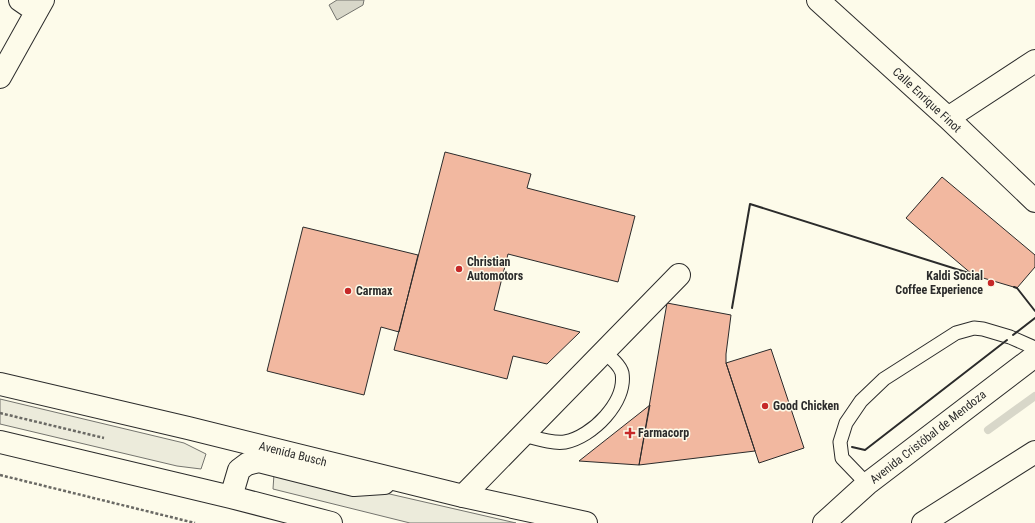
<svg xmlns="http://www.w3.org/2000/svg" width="1035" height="523" font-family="'Roboto Condensed',sans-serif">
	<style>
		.green { fill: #ecebdb; stroke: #74746e }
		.water { fill: #d8d7c9; stroke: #74746e }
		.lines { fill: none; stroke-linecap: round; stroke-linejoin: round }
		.stream { stroke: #d8d7c9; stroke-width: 8 }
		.building { fill: #f2b8a0; stroke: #2b2b2b }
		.service-casing { stroke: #2b2b2b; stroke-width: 15 }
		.minor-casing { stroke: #2b2b2b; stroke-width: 24 }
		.secondary-casing { stroke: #2b2b2b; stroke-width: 24 }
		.primary-casing { stroke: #2b2b2b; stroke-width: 24 }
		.path { stroke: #6a6964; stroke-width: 2.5; stroke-dasharray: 3 2; stroke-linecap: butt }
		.service { stroke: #fdfbea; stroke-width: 13 }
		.minor { stroke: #fdfbea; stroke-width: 22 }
		.secondary { stroke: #fdfbea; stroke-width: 22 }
		.primary { stroke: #fdfbea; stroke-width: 22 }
		.wall { stroke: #2b2b2b; stroke-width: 2 }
		.poi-dot { fill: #c62828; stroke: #fdfbea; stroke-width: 1.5 }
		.labels { text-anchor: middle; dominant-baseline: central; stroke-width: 3; stroke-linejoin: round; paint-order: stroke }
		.street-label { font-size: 12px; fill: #2b2b2b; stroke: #fdfbea }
		.poi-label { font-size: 12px; font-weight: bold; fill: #2b2b2b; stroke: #fdfbea; text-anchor: start }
	</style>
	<rect width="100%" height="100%" fill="#fdfbea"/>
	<!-- green -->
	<path class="green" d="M0,399L184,443L206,454L201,469L177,466L0,424Z
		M285,470L516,523H410L273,489L274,474Z"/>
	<!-- water -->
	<path class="water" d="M337,0H364L363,5L337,20L329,5Z"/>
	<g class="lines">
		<!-- stream -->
		<path class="stream" d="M988,430L1035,396"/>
	</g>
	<!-- building -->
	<path class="building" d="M445,152L531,174L527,188L635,216L618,282L508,254L494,310L580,332L547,364L513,356L507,379L394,350Z
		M942,177L1035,255V267L1017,288L973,275L906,218Z
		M303,227L418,255L399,332L381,327L364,395L267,371Z
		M667,303L731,315L726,354V363L755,451L639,465Z
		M771,349L804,448L759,463L726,363Z
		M650,405L639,465L579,461Z"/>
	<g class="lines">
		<!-- service casing -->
		<g class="service-casing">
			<path id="service" d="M523,435C535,438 553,444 565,442C592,437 627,402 622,373C620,365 610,357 604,352
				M867,484L842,458L840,442L846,423L861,401L884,379L956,333L974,328L983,329L1010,337L1035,348"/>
		</g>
		<!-- minor casing -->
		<g class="minor-casing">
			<path id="minor" d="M20,0L36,11
				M818,0L948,118L1035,201
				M0,77L43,0
				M948,118L1035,61
				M463,496L679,275"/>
		</g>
		<!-- secondary casing -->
		<g class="secondary-casing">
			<path id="secondary" d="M0,384L188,428L463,496L586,523
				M0,442L231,497L331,523
				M231,497L239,470L247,464L259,461L354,485L384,483"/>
		</g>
		<!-- primary casing -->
		<g class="primary-casing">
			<path id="primary" d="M824,523L867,484L1035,356
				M923,523L1035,452"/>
		</g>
		<!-- path -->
		<path class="path" d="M0,413L104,438
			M0,475L195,523"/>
		<!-- service -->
		<use href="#service" class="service"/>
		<!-- minor -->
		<use href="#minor" class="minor"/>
		<!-- secondary -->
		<use href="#secondary" class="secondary"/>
		<!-- primary -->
		<use href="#primary" class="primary"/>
		<!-- wall -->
		<path class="wall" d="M1014,287L1017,288L1035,311
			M732,308L750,204L972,274
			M1013,335L1035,318
			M852,447L865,450L1007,340"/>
	</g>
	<!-- markers -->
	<g class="poi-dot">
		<circle cx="459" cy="269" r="4"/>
		<circle cx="991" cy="283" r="4"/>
		<circle cx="348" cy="291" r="4"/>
		<circle cx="765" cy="406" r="4"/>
		<path d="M628 427h4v4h4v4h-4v4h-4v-4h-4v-4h4z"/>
	</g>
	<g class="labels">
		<!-- street labels -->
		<g class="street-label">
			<text transform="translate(927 100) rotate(43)">Calle Enrique Finot</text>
			<text transform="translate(928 437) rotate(-38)">Avenida Cristóbal de Mendoza</text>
			<text transform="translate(293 454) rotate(14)">Avenida Busch</text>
		</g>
		<!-- poi labels -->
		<g class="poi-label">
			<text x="467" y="262">Christian<tspan x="467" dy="14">Automotors</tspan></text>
			<text x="983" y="276" text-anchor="end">Kaldi Social<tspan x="983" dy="14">Coffee Experience</tspan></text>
			<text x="356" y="291">Carmax</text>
			<text x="773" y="406">Good Chicken</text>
			<text x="638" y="433">Farmacorp</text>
		</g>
	</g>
</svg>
